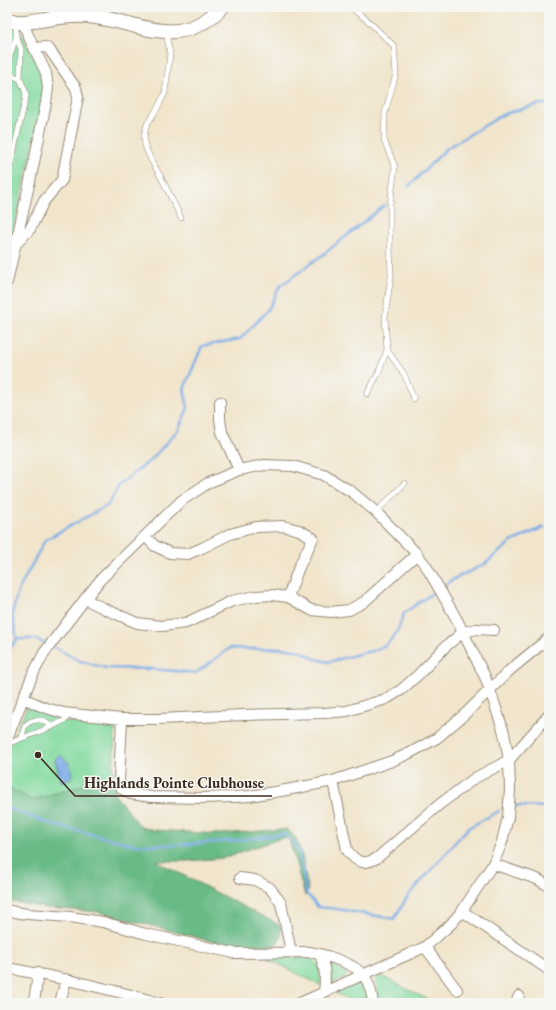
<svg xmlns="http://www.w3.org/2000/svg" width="556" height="1010" font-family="'EB Garamond',serif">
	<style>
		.green { fill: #81da9f; stroke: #5e825e }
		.forest { fill: #68ba86; stroke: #527252 }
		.water { fill: #7bace6; stroke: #5b6b82 }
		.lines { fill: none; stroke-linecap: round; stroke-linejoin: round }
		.stream { stroke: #7bace6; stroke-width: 2.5 }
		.lane-casing { stroke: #968875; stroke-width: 6 }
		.street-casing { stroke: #968875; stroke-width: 12 }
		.secondary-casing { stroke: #968875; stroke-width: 16 }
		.lane { stroke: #fff; stroke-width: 5 }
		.street { stroke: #fff; stroke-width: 10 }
		.secondary { stroke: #fff; stroke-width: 14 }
		.leader { fill: none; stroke: #3b2a1e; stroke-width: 1.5 }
		.callout-dot { fill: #3b2a1e; stroke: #f6f6f2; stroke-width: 1.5 }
		.callout-label { font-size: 15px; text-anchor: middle; font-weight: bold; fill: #3b2a1e; stroke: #f6f6f2; stroke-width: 3; stroke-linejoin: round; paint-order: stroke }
	</style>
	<rect width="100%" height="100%" fill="#f6f6f2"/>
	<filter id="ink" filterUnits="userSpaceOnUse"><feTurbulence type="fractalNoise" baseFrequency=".025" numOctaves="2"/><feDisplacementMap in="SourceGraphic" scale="8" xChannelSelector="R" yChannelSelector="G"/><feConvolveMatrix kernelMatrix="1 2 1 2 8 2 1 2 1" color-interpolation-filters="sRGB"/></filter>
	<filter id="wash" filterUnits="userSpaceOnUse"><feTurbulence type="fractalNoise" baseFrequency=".012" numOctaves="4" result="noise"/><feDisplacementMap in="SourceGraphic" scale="16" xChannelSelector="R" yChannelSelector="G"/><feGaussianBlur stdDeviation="0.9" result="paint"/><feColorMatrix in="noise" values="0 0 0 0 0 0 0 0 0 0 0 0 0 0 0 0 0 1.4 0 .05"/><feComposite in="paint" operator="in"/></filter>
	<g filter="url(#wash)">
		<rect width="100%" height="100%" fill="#f1e5cc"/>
		<!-- green -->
		<path class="green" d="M18,27L40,69L43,83V102L7,258V36L9,28Z
			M27,707L61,721L115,727L113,776L33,800L7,795V750Z
			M301,957C315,958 319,961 320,975C321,979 321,981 320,985L267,958Z
			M335,966L345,971L347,975L345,978L331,984L330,982C330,977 329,971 331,967Z
			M379,975L435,1003H379L376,980Z
			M355,984C364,987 366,995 368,1003H356L334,992Z"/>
		<!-- forest -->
		<path class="forest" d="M113,776L115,795L141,827L154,830L220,834L287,829L296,838L302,856L308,890L305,896L289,839L282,838L223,858L189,861H156L281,926V937L278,942L274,946L242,945L210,941L99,912L47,908L7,901V787L33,800Z"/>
		<!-- water -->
		<path class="water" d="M59,754L69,763L73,777L61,782L55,760Z"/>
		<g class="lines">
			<!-- stream -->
			<path class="stream" d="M409,186L447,148L504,114L540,104H549
				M442,587L454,579L485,564L511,542L544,527
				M17,639H35L48,645
				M52,646L80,661L106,668L153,669L196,673L230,648L252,649L281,648L301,651L315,659L329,662L366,652L373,651L387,644L397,632L404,613L437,590
				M7,653L17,639L12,615L18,591L45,540L108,505L119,485L151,460L178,430L188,408L184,389L202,346L240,339L268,310L280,286L325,253L385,205
				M516,806L549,807
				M7,808L53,825L136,845H176L232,841L284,834L294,843L300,855L306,893L318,907L337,909L394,919L408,896L468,828L499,811"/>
		</g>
	</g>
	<g filter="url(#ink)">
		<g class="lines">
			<!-- lane casing -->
			<g class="lane-casing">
				<path id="lane" d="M350,7L367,20L394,46L396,74L385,113L384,140L395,167L390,205V245L391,276L385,317L387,350L378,374L367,394
					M7,11L8,7
					M16,22V37L21,49L20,79
					M166,32L170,54L165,93L157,109L147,124L144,136L145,146L151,160L162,179L181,218
					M7,65L16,37
					M7,73L20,79L25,90L26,96L7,181
					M387,350L404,374L414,399
					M376,512L405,483
					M22,738C23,734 23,730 25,726C29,720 40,718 47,722C48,723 50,725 51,727
					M7,744L51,727L65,720L69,714"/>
			</g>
			<!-- street casing -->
			<g class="street-casing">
				<path id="street" d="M16,244L30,229L44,201L62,180L78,97L76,88L49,49L45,47L35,48
					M7,282L32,172L46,103L48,88L46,73L28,35L23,22
					M220,402V419L222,432L239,470
					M145,536L155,546L170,553L188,554L202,548L230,534L256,527L283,526L299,530L313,538L299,567L288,597
					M85,599L105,609L137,623L162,626L186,623L232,601L256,596L272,595L288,597L311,610L331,612L349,610L364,602L417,554
					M23,698L43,707L63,713L122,719H160L243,715L324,713L347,711L386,699L401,690L418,675L445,647L463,632L477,629L494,630
					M122,719L119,781L122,789L131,794L152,797L201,798L234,797L249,796L281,791L333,781L392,761L410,753L437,738L465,714L510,670L549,638
					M7,739L32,676L44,653L85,599L101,579L181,501L208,483L239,470L264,465L293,466L324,475L352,492L376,512L417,554L426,566L456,618L485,677L490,690L504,733L509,760L510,789L508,817L502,842L493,864L462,911L451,924L425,947L300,1003
					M333,781L347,850C356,862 363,866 377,858L440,804L475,778L509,760L549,715
					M493,864L537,879L549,886
					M240,878L255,880L270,888L281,903L291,952
					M7,910L15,912L27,914L70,917L103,922L146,934L234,953L310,952C325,955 355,963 364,976C370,984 372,994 373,1003
					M462,911L549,970
					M425,947L457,990
					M320,954C325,968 326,977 324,992
					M7,968C59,977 110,989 160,1003
					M34,1003L38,973
					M60,1003L66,979
					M516,1003L519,996"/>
			</g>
			<!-- secondary casing -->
			<g class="secondary-casing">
				<path id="secondary" d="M7,20C13,21 19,23 25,22C46,20 66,14 86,16C138,19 176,54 222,7"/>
			</g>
			<!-- lane -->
			<use href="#lane" class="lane"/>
			<!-- street -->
			<use href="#street" class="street"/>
			<!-- secondary -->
			<use href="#secondary" class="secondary"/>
		</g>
	</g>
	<!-- callouts -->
	<path class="leader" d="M38 755L75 796H272"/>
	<circle class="callout-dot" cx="38" cy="755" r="4"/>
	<g class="callout-label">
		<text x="174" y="788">Highlands Pointe Clubhouse</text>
	</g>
	<!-- margin -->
	<rect width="556" height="1010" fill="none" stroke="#f6f6f2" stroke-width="24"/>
</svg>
